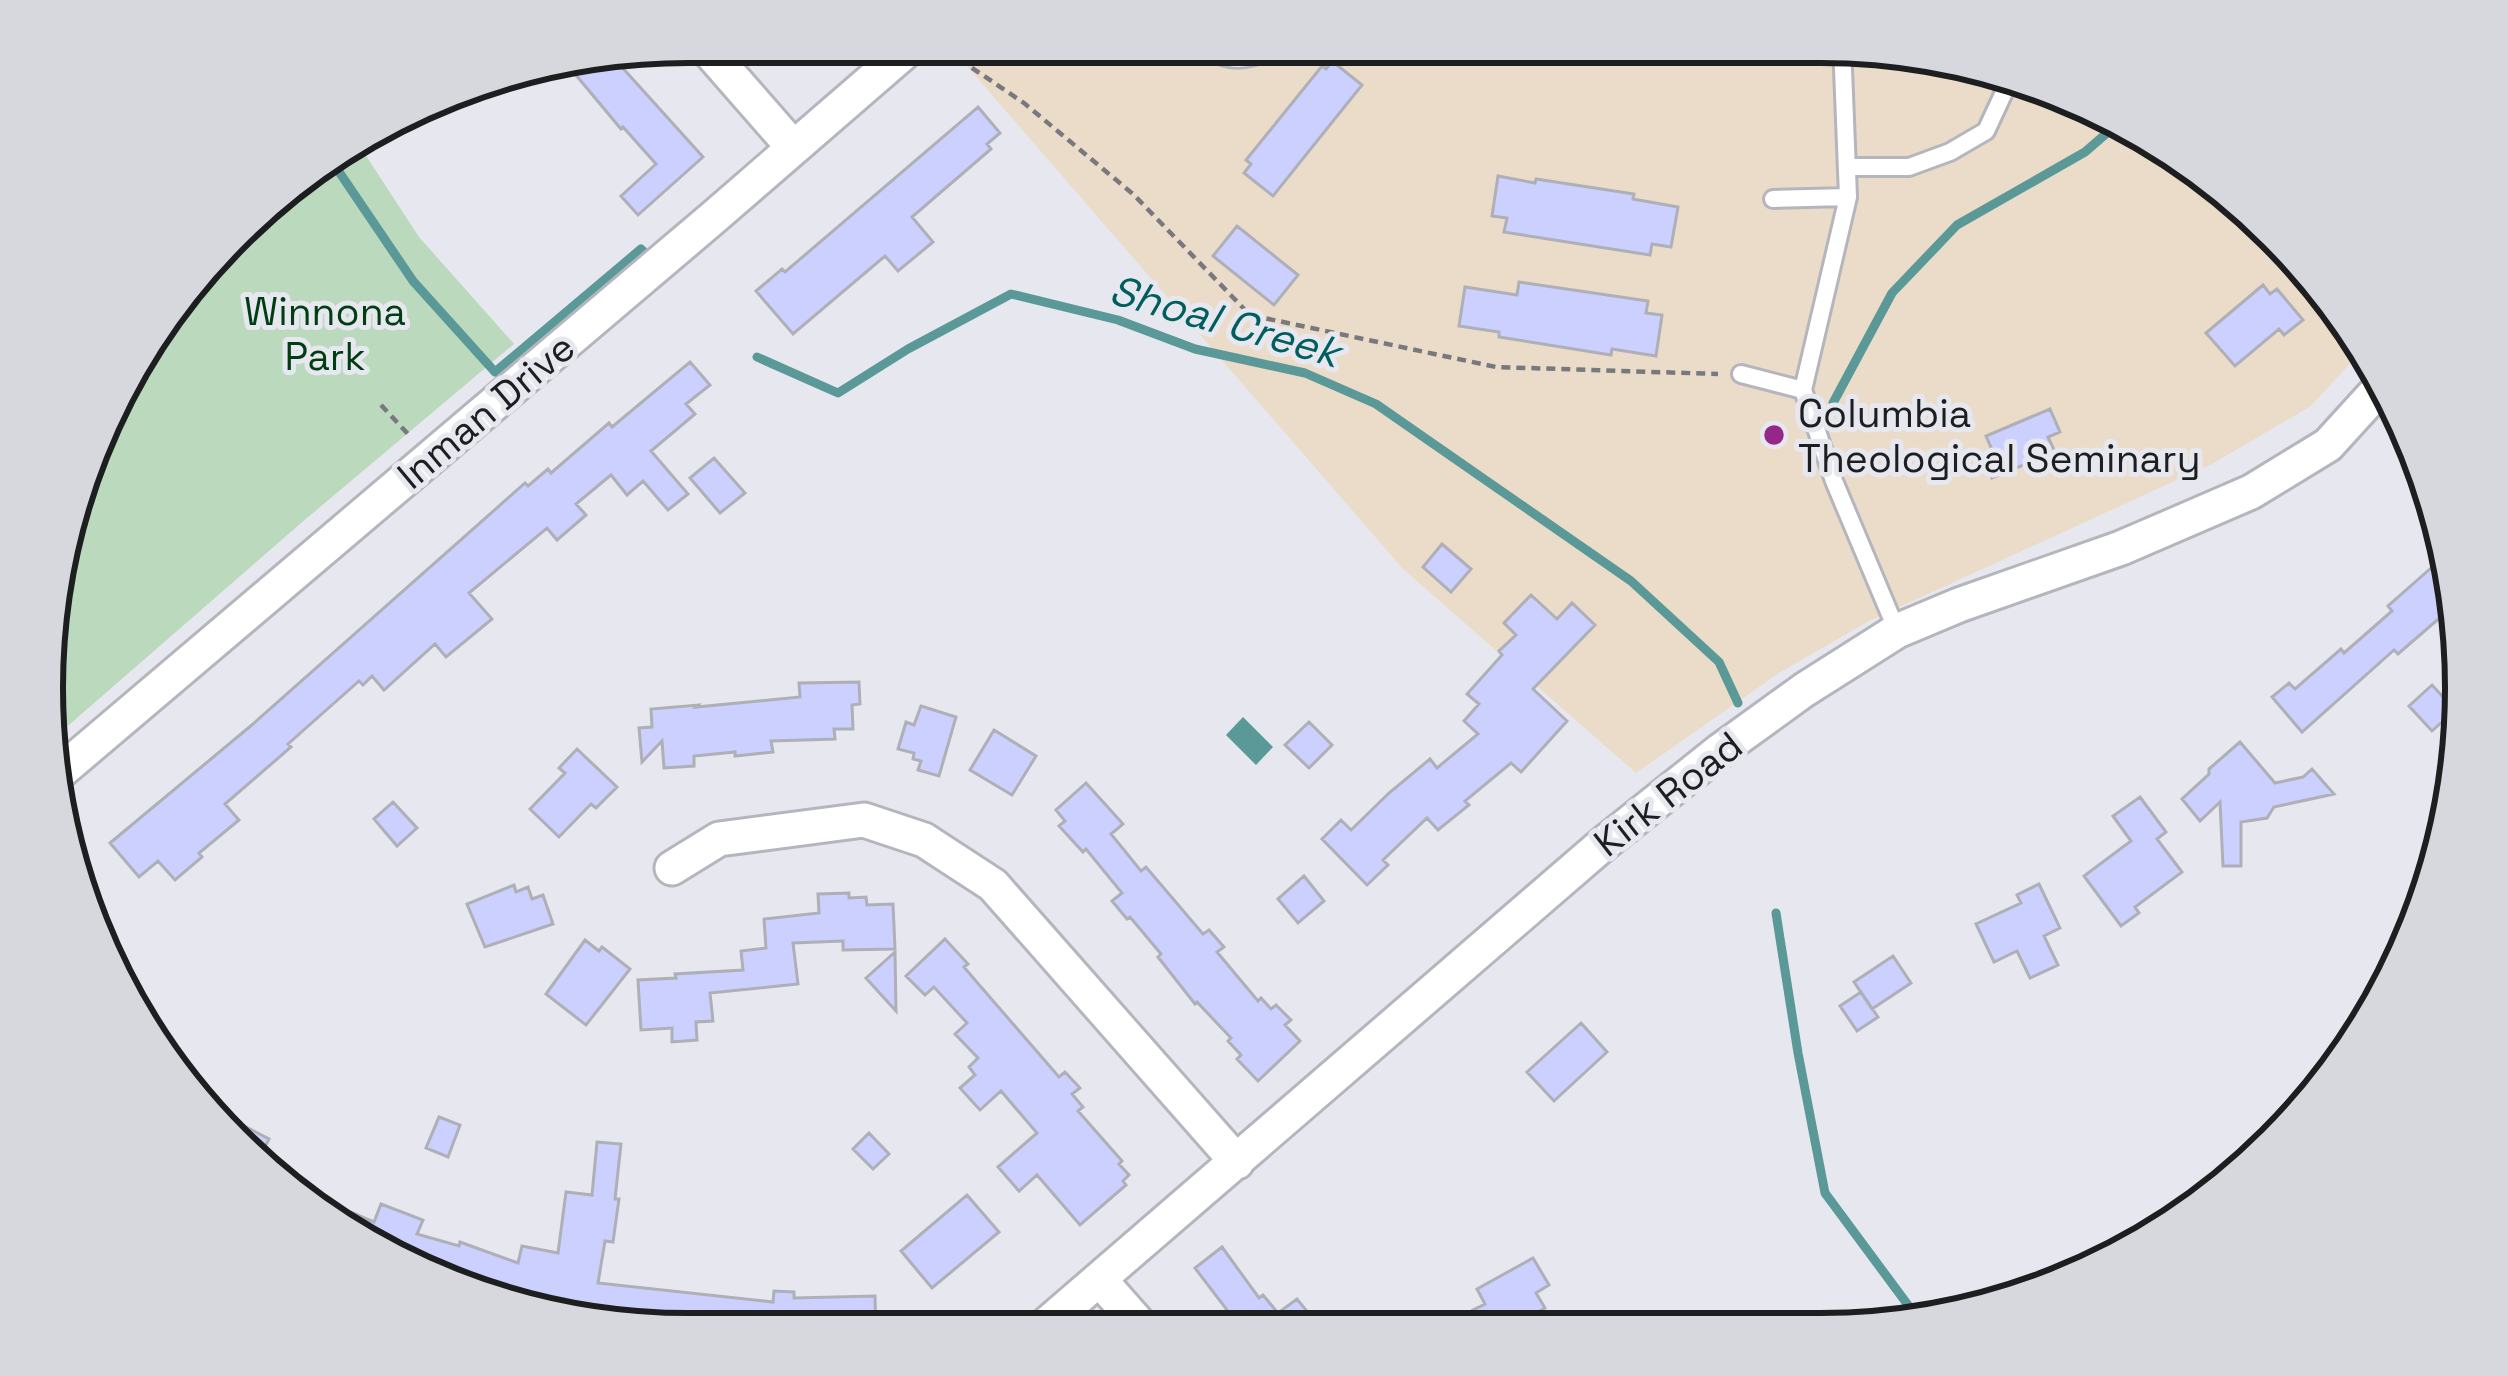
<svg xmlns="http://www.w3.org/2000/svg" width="2508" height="1376" font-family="'Space Grotesk',sans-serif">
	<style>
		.education { fill: #eadcc9 }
		.green { fill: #bad9bd }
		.water { fill: #5b9998 }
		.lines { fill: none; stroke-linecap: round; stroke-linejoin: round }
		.stream { stroke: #5b9998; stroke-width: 9 }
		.building { fill: #cbd0fe; stroke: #aeafb7; stroke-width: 3 }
		.lane-casing { stroke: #b5b6bd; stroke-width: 22 }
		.street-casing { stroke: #b5b6bd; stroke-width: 39 }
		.path { stroke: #78797e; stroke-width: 4.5; stroke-dasharray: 9 6; stroke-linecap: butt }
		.lane { stroke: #fff; stroke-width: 16 }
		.street { stroke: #fff; stroke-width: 33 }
		.poi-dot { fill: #942788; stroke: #e7e8ef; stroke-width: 4.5 }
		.labels { text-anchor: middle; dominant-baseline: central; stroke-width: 10; stroke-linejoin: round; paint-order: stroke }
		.park-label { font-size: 39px; fill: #003e12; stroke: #e7e8ef }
		.street-label { font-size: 39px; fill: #1d1e20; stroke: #e7e8ef }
		.poi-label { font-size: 39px; fill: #1d1e20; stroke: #e7e8ef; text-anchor: start }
		.water-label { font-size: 42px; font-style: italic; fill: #005e5f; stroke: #e7e8ef }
		.rim { fill: none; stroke: #1d1e20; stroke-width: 6 }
	</style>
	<rect width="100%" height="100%" fill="#e7e8ef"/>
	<!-- education -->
	<path class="education" d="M963,42L1862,43L1988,64L2142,128L2332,294L2361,352L2311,406L2212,464L1869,621L1779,673L1636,773L1403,569L953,50Z"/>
	<!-- green -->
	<path class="green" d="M357,142L419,237L514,344L301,523L47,744L43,731L64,521L150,330L294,176Z"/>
	<!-- water -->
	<path class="water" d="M1243,717L1273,747L1256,765L1226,735Z"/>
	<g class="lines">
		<!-- stream -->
		<path class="stream" d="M329,157L413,281L495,372L641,249L645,253
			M757,357L838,393L908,349L1011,294L1118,320L1195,349L1305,373L1376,404L1631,581L1719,662L1738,703
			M1833,403L1892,293L1957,225L2085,152L2122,120
			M1776,913L1798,1053L1825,1193L1922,1324"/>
	</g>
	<!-- building -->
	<path class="building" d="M611,55L703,157L638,215L621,196L656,164L623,127L621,129L565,62Z
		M1332,61L1362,85L1273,196L1244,173L1251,164L1246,160L1322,66L1326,69Z
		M978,107L1000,133L987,144L991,149L912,217L933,242L898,271L885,256L793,334L756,291L782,269L785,272Z
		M1498,176L1535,183L1536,179L1634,194L1633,199L1678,207L1671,247L1652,244L1650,255L1504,232L1507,218L1492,216Z
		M1237,226L1298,275L1274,305L1213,256Z
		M1519,282L1648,301L1646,313L1662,315L1656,356L1612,349L1611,355L1499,337V332L1459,326L1465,287L1517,295Z
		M2263,285L2270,294L2277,289L2303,320L2284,335L2279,329L2235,366L2206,333Z
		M690,362L710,385L686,404L695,414L651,451L688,494L668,510L643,481L627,495L611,475L576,504L586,515L557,540L547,528L469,593L492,619L446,657L435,644L384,690L372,676L363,685L359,681L288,744L291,747L225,804L239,820L199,853L202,857L175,880L158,861L139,877L110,843L253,724L525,483L528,486L548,469L551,473L609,423L612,427Z
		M2050,409L2060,432L2048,437L2055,452L1992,478L1983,456L1993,452L1986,436Z
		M714,458L745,493L720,513L690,478Z
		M1442,544L1471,569L1451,592L1423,567Z
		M2431,568L2448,587L2450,609L2398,654L2394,650L2302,732L2272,697L2289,683L2295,689L2341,649L2344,653L2392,611L2388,606Z
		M1531,595L1557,619L1572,603L1595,625L1533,689L1567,721L1521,772L1511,763L1465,801L1469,805L1438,830L1427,818L1383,860L1388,865L1367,885L1322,839L1341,820L1351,830L1389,793L1430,759L1437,768L1478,734L1464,721L1479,704L1467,694L1502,655L1499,651L1516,635L1504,623Z
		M859,682L860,704L852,705L853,729H834L835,739L771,741L773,752L735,756V752L694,756V766L664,768L662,741L642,762L639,728L652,727L651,709L698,705L696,707L800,697L799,683Z
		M2432,685L2455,710L2432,731L2409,706Z
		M921,706L956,717L939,776L918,770L921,761L913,759L914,753L898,749L906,722L914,725Z
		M1309,722L1332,745L1309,768L1285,745Z
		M994,730L1036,756L1012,795L970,770Z
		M2240,742L2275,783L2303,777L2312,769L2334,794L2274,807L2267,818L2241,822V866H2223L2220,802L2200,821L2182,799L2209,774V769Z
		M577,749L617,787L596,808L591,804L559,837L530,809L565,773L559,768Z
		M1086,783L1123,824L1111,834L1141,871L1146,867L1203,934L1209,930L1224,947L1217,952L1258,1001L1261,998L1271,1009L1276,1005L1291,1020L1285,1025L1300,1041L1258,1081L1237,1059L1241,1055L1228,1041L1231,1038L1197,1002L1195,1004L1158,957L1161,954L1130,917L1127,919L1112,901L1122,893L1086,849L1083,852L1059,826L1065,821L1056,810Z
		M2140,797L2166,832L2157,839L2182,872L2135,907L2139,913L2121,926L2084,876L2131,841L2113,816Z
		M393,802L417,828L397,846L374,819Z
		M1304,876L1324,901L1298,923L1278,899Z
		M2039,884L2060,928L2044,936L2058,965L2030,978L2017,951L1994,962L1976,924L2021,903L2017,895Z
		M514,885L516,892L528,887L532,899L543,895L553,924L485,947L467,904Z
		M849,893V898L866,897L867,905L893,904L895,949L843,950V941L793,943L798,984L710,993L713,1021L696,1022L697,1040L672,1042V1028L641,1030L638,980L676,978L675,974L743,970L741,951L766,948L764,919L819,913L818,894Z
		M945,939L968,964L964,967L975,980L1059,1077L1065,1072L1080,1088L1072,1094L1083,1107L1078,1111L1122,1161L1119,1164L1129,1175L1123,1181L1126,1185L1080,1225L1037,1175L1019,1191L998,1167L1037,1133L1001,1091L980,1110L960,1088L975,1075L969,1067L978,1058L955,1034L967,1023L934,987L925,995L906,976Z
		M585,940L599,951L602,947L630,969L586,1025L546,994Z
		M895,952L896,1011L866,978Z
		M1893,956L1911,983L1872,1009L1854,982Z
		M1861,992L1878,1017L1857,1031L1840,1006Z
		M1581,1023L1607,1052L1554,1101L1527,1072Z
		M214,1110L269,1139L258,1160L208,1119Z
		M439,1117L460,1125L448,1157L426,1148Z
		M869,1133L889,1154L873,1169L853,1149Z
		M597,1142L621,1144L615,1199H619L613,1242L605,1241L598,1283L773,1302L774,1291L794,1292V1298L875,1296L876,1332L672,1333L591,1323L516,1310L366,1248L307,1200L310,1195L374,1222L381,1204L423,1220L417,1234L459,1246L460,1242L518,1263L522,1246L558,1253L566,1192L592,1195Z
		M967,1195L999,1232L932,1288L901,1251Z
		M1222,1247L1259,1298L1263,1295L1278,1313L1297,1299L1310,1315L1292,1331H1243L1195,1268Z
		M1533,1258L1549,1285L1536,1293L1545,1308L1506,1330H1484L1473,1310L1485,1304L1477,1289Z"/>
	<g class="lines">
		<!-- lane casing -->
		<g class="lane-casing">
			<path id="lane" d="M1196,43C1228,64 1249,64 1280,43
				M1842,43L1848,197L1803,390L1834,481L1897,631
				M1847,167H1909L1950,152L1986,131L2006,88L2002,70
				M1773,199L1848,197
				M1741,374L1803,390"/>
		</g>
		<!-- street casing -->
		<g class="street-casing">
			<path id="street" d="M701,42L793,147
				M54,777L714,217L916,42
				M672,868L719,839L864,820L924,840L993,885L1237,1162
				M1100,1280L1145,1331
				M1039,1331L1602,845L1721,750L1804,690L1897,631L1959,605L2121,548L2251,492L2328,445L2379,389"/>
		</g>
		<!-- path -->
		<path class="path" d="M947,51L1024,103L1133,194L1250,315L1496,367L1718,374
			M381,405L408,434"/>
		<!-- lane -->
		<use href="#lane" class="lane"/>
		<!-- street -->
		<use href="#street" class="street"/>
	</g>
	<!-- markers -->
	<circle class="poi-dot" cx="1774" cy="435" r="12"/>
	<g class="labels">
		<!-- park labels -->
		<g class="park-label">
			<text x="325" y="311">Winnona<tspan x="325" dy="45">Park</tspan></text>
		</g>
		<!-- street labels -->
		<g class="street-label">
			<text transform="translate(486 411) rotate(-40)">Inman Drive</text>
			<text transform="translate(1668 794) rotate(-38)">Kirk Road</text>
		</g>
		<!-- poi labels -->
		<g class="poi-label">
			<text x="1798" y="413">Columbia<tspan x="1798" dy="45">Theological Seminary</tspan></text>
		</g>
		<!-- water labels -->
		<g class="water-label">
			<text transform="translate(1225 321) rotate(16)">Shoal Creek</text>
		</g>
	</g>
	<!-- crop -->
	<path d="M0 0H2508V1376H0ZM688 63H1820A625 625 0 0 1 2445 688V688A625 625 0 0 1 1820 1313H688A625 625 0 0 1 63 688V688A625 625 0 0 1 688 63Z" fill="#d7d8de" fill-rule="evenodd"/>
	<path class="rim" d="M688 63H1820A625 625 0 0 1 2445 688V688A625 625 0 0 1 1820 1313H688A625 625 0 0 1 63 688V688A625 625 0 0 1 688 63Z"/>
</svg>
